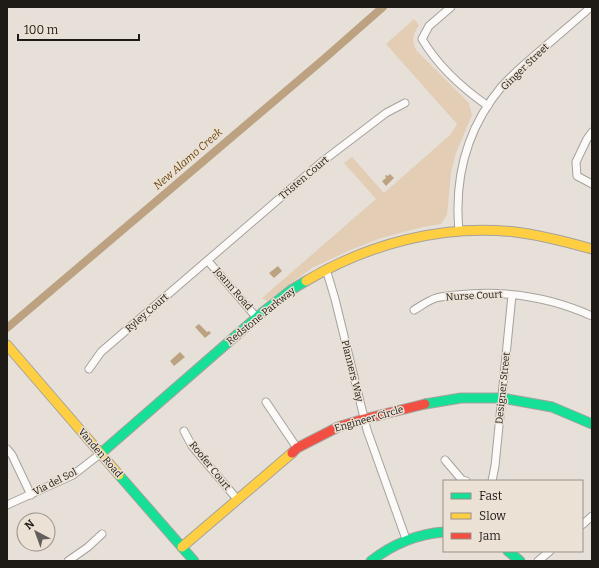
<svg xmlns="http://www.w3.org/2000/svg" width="599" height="568" font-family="Bitter,serif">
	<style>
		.green { fill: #e3ceb5 }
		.water { fill: #bca281 }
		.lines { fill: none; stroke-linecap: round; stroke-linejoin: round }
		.canal { stroke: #bca281; stroke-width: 8 }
		.street-casing { stroke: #a6a19c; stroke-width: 9 }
		.fast-casing { stroke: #a6a19c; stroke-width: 11 }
		.slow-casing { stroke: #a6a19c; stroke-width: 11 }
		.jam-casing { stroke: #a6a19c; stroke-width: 11 }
		.street { stroke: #fbfaf9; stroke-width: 7 }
		.fast { stroke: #16e098; stroke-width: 9 }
		.slow { stroke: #ffcf43; stroke-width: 9 }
		.jam { stroke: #f24e42; stroke-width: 9 }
		.labels { text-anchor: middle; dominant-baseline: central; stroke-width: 3; stroke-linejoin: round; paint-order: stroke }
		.street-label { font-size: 10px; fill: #1e1a16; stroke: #ebe1d4 }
		.water-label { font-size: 11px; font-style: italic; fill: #6a470f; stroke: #ebe1d4 }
	</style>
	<rect width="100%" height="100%" fill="#e6e0d9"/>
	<!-- green -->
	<path class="green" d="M414,19L419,25C413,34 411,42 417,51L469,103L472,115L456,153L451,173L447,215L441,224L423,227L381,238L348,251L312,268L267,301L262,298L376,199L344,163L352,157L384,193L450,135L457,124L386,44Z"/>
	<!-- water -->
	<path class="water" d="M390,174L394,178L386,186L382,181L386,178L385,176L386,175L388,176Z
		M278,266L282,271L274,278L269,273Z
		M199,324L207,332L209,331L211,333L205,338L195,327Z
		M180,352L185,357L174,366L170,361Z"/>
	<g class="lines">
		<!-- canal -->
		<path class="canal" d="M7,328L325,58L383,7"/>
		<!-- street casing -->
		<g class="street-casing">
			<path id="street" d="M451,7L429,26L422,39C438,66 462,88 488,106
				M592,132L587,139L576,162L577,176L592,184
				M459,231C454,178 467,128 502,86C514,73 527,62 540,51C557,36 574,22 591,7
				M208,261L257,318
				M326,269L335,299L367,430L406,539
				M414,310C421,306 429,300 436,298C443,296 450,296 457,295C503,290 550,297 592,316
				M89,369L101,352L323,161L386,113L405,103
				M266,402L297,448
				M184,431L192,446L237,499
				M7,449L12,455L31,495
				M445,460L462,480L466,481
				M492,481L495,466L512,295
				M7,505L73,475L100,454
				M582,525L592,516
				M68,561L88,547L102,534
				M538,561L550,551"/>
		</g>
		<!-- fast casing -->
		<g class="fast-casing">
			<path id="fast" d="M425,404L461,398H502L552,407L592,424
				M100,454L263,312L291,290L306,281
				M119,475L194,561
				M508,551L520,561
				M371,561C393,544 416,534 444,532"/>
		</g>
		<!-- slow casing -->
		<g class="slow-casing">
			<path id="slow" d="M306,281C368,244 442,224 515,232C541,235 567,242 592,249
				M7,345L119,475
				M182,547L292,453"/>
		</g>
		<!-- jam casing -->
		<g class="jam-casing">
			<path id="jam" d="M292,453L297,448L338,427L364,419L425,404"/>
		</g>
		<!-- street -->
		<use href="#street" class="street"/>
		<!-- fast -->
		<use href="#fast" class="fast"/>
		<!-- slow -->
		<use href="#slow" class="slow"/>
		<!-- jam -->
		<use href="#jam" class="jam"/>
	</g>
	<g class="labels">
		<!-- street labels -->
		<g class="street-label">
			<text transform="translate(525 67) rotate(-44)">Ginger Street</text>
			<text transform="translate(304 178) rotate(-40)">Tristen Court</text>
			<text transform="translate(233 289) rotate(49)">Joann Road</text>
			<text transform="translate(474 296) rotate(-3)">Nurse Court</text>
			<text transform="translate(147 313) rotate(-41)">Ryley Court</text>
			<text transform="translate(261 316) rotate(-39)">Redstone Parkway</text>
			<text transform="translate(352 371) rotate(76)">Planners Way</text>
			<text transform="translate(503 388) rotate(-84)">Designer Street</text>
			<text transform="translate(369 419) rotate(-16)">Engineer Circle</text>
			<text transform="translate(100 453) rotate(49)">Vanden Road</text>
			<text transform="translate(210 466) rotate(51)">Roofer Court</text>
			<text transform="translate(55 482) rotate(-27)">Via del Sol</text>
		</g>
		<!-- water labels -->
		<g class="water-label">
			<text transform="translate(188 159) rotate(-41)">New Alamo Creek</text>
		</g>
	</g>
	<!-- border -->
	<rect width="599" height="568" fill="none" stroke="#1e1a16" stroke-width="16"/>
	<!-- legend -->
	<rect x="443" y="480" width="140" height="72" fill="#ebe1d4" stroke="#999188"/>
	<rect x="451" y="493" width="20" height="6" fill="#16e098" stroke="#999188"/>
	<text x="479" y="500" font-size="12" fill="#1e1a16">Fast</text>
	<rect x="451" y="513" width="20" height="6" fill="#ffcf43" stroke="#999188"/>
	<text x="479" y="520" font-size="12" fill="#1e1a16">Slow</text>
	<rect x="451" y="533" width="20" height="6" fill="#f24e42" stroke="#999188"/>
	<text x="479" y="540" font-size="12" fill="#1e1a16">Jam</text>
	<!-- north arrow -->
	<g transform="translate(36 532) rotate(319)"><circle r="19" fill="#ebe1d4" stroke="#999188"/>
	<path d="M0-3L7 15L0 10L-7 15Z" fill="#645f5a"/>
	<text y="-6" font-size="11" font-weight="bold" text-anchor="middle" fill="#1e1a16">N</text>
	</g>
	<!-- scale -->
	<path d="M18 34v6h121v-6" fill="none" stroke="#1e1a16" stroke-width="2"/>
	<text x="24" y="34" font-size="12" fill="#1e1a16" stroke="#ebe1d4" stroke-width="3" paint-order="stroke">100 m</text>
</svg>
